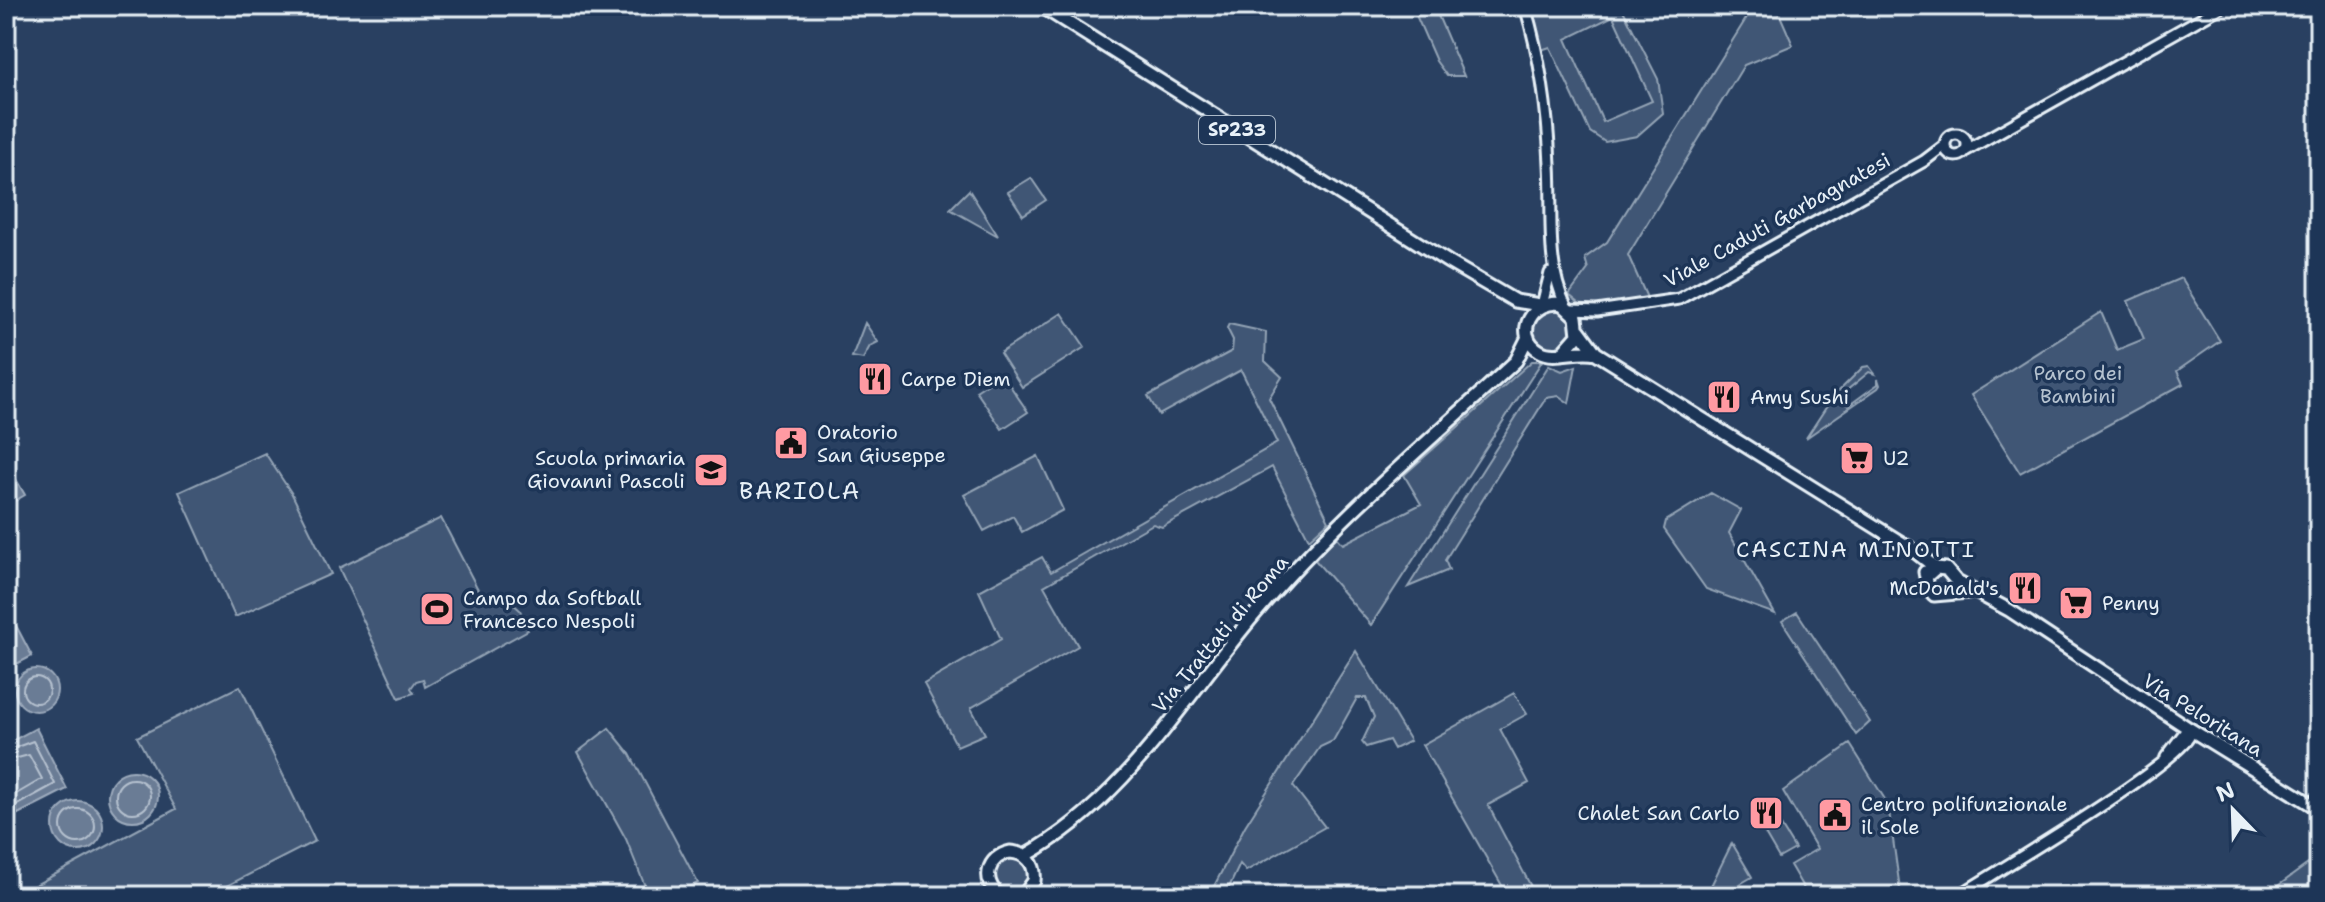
<svg xmlns="http://www.w3.org/2000/svg" width="2325" height="902" font-family="'Shantell Sans',sans-serif">
	<style>
		.green { fill: #415774; stroke: #94a4b6; stroke-width: 2; fill-rule: evenodd }
		.water { fill: #6b7c95; stroke: #9dabbd; stroke-width: 2 }
		.lines { fill: none; stroke-linecap: round; stroke-linejoin: round }
		.shore { stroke: #b6c2d0; stroke-width: 2 }
		.minor-casing { stroke: #e8f1f8; stroke-width: 15 }
		.major-casing { stroke: #e8f1f8; stroke-width: 17 }
		.minor { stroke: #1d3557; stroke-width: 9 }
		.major { stroke: #1d3557; stroke-width: 11 }
		.labels { text-anchor: middle; dominant-baseline: central; stroke-width: 7; stroke-linejoin: round; paint-order: stroke }
		.shield { fill: #1d3557; stroke: #abb9c8; stroke-width: 2 }
		.shield-label { font-size: 18px; font-weight: bold; fill: #e8f1f8 }
		.street-label { font-size: 20px; fill: #e8f1f8; stroke: #1d3557 }
		.park-label { font-size: 20px; fill: #b6c3d0; stroke: #1d3557 }
		.poi-label { font-size: 20px; fill: #e8f1f8; stroke: #1d3557; text-anchor: start }
		.neighbourhood-label { font-size: 22px; letter-spacing: 2px; fill: #e8f1f8; stroke: #1d3557 }
		.quarter-label { font-size: 24px; letter-spacing: 2px; fill: #e8f1f8; stroke: #1d3557 }
	</style>
	<rect width="100%" height="100%" fill="#294061"/>
	<filter id="ink" filterUnits="userSpaceOnUse"><feTurbulence type="fractalNoise" baseFrequency=".0125" numOctaves="2"/><feDisplacementMap in="SourceGraphic" scale="16" xChannelSelector="R" yChannelSelector="G"/><feConvolveMatrix kernelMatrix="1 2 1 2 8 2 1 2 1" color-interpolation-filters="sRGB"/></filter>
	<g filter="url(#ink)">
		<!-- green -->
		<path class="green" d="M1412,6H1434L1464,76H1447L1436,61Z
			M1529,6H1621L1658,79L1663,113L1637,136L1605,142L1590,132L1550,47L1541,50ZM1613,16L1652,101L1603,122L1566,39Z
			M1754,6H1776L1793,45L1744,65L1628,255L1648,300L1584,307L1569,295L1588,269L1585,258L1607,242Z
			M1031,178L1046,200L1023,215L1008,192Z
			M969,190L998,236L950,209Z
			M2181,278L2220,341L2177,371L2183,384L2020,473L1971,395L2101,312L2117,350L2144,339L2128,301Z
			M1549,305L1570,312L1573,342L1553,353L1533,342L1531,319Z
			M1062,313L1085,347L1022,387L1000,353Z
			M865,323L878,342L870,346L863,359L852,357Z
			M1229,324L1266,332L1265,361L1282,377L1269,398L1329,521L1309,539L1272,467L1162,527L1153,524L1044,586L1078,646L971,708L985,734L957,746L924,684L1001,639L979,591L1042,557L1051,572L1277,443L1241,370L1159,415L1148,396L1232,351L1233,340L1227,328Z
			M1532,361H1542L1371,625L1315,560L1336,536L1343,544L1421,504L1404,475Z
			M1549,365L1562,371L1576,366L1569,403L1559,396L1546,398L1445,560L1449,570L1408,587Z
			M1869,366L1875,374L1869,372L1840,396L1848,406L1878,384V379L1880,385L1878,388L1806,438L1833,397L1863,367Z
			M1002,374L1028,412L1002,429L976,391Z
			M265,453L292,494L331,574L235,617L179,492Z
			M1038,456L1063,510L1022,532L1013,516L984,531L964,495Z
			M1711,493L1741,510L1729,533L1775,614L1706,589L1664,529L1666,521Z
			M441,518L483,599L501,593L520,610L528,630L425,687L423,679L416,681L411,688L414,693L399,698L339,568Z
			M1797,612L1870,722L1856,735L1782,621Z
			M1356,651L1410,741L1394,749L1389,740L1366,747L1362,742L1374,717L1366,698H1357L1333,741L1320,747L1293,786L1325,827L1246,871L1240,864L1225,896H1209L1245,826Z
			M240,686L315,841L207,896H15L176,809L137,737Z
			M1514,693L1527,714L1500,729L1529,783L1488,805L1536,896H1508L1422,745Z
			M609,728L630,754L698,883L671,896H649L626,839L578,752Z
			M1850,744L1888,804L1901,896H1808L1790,865L1817,849L1783,791Z
			M1776,818L1795,849L1779,858L1761,827Z
			M1732,843L1752,877L1740,884L1747,896H1706Z
			M2319,856V896H2264Z
			M993 876a18 18 0 1 1 36 0a18 18 0 1 1-36 0Z"/>
		<!-- water -->
		<path class="water" d="M6,462L25,495L6,506Z
			M10,614L32,656L7,669L6,616Z
			M15 690a21 21 0 1 1 42 0a21 21 0 1 1-42 0Z
			M36,728L67,789L6,820V744Z
			M108 796a25 25 0 1 1 50 0a25 25 0 1 1-50 0Z
			M53 826a25 25 0 1 1 50 0a25 25 0 1 1-50 0Z"/>
		<g class="lines">
			<!-- shore -->
			<path class="shore" d="M23 690a13 13 0 1 1 26 0a13 13 0 1 1-26 0Z
				M6,751L33,741L55,784L6,811
				M6,761L29,755L42,779L6,800
				M116 796a17 17 0 1 1 34 0a17 17 0 1 1-34 0Z
				M61 826a17 17 0 1 1 34 0a17 17 0 1 1-34 0Z"/>
			<!-- minor casing -->
			<g class="minor-casing">
				<path id="minor" d="M1525,6C1540,57 1548,112 1550,165C1553,211 1545,264 1566,306
					M1945 145a11 11 0 1 1 22 0a11 11 0 1 1-22 0Z
					M1965,151L2223,6
					M1542,305L1550,273
					M1572,310L1597,311L1679,299L1924,161L1945,145
					M2166,757L2188,728
					M1958,896C1997,871 2177,765 2190,735L2188,728"/>
			</g>
			<!-- major casing -->
			<g class="major-casing">
				<path id="major" d="M1041,6L1450,263L1515,301L1540,305
					M1579,330L1596,353L1913,550L1936,568
					M1564,351L1578,335L1576,317L1562,304C1534,298 1511,334 1540,351C1555,360 1578,348 1596,353
					M1925,572L1928,588L1934,595L1968,592
					M1927,576L1936,568L1946,569L1957,582L2009,610L2188,728L2319,809
					M1025,856C1126,799 1182,701 1254,615C1332,523 1427,443 1516,361L1528,337
					M1000,896C981,881 987,857 1010,852C1027,853 1036,864 1034,881L1023,896"/>
			</g>
			<!-- minor -->
			<use href="#minor" class="minor"/>
			<!-- major -->
			<use href="#major" class="major"/>
		</g>
	</g>
	<!-- icons -->
	<defs>
		<g id="restaurant-square" transform="scale(1.8)"><rect x="-9" y="-9" width="18" height="18" rx="4" fill="#ff9aa2" stroke="#1d3557"/><path d="M-5-6h1v4h1v-4h1v4h1v-4h1v5L-1.5 .5V6h-2V.5L-5-1ZM5-6V6H3V1.5H1.5Q1.5-4 5-6Z" fill="#111"/></g>
		<g id="civic-square" transform="scale(1.8)"><rect x="-9" y="-9" width="18" height="18" rx="4" fill="#ff9aa2" stroke="#1d3557"/><path d="M-.6-6.5H3V-4.5H.6V-3L4-1V1h2V6H-6V1h2V-1L-.6-3ZM-1.2 2.5V6h2.4V2.5Z" fill="#111"/></g>
		<g id="supermarket-square" transform="scale(1.8)"><rect x="-9" y="-9" width="18" height="18" rx="4" fill="#ff9aa2" stroke="#1d3557"/><path d="M-6-5.5h2.5l.6 2H6L4.5 2H-2.5L-4.4-4H-6ZM-1.5 3.2a1.3 1.3 0 1 0 .1 0ZM3 3.2a1.3 1.3 0 1 0 .1 0Z" fill="#111"/></g>
		<g id="school-square" transform="scale(1.8)"><rect x="-9" y="-9" width="18" height="18" rx="4" fill="#ff9aa2" stroke="#1d3557"/><path d="M0-5L7-2L0 1L-7-2ZM-4 1L0 2.5L4 1V4Q0 6-4 4Z" fill="#111"/></g>
		<g id="stadium-square" transform="scale(1.8)"><rect x="-9" y="-9" width="18" height="18" rx="4" fill="#ff9aa2" stroke="#1d3557"/><path d="M0-5a6.5 5 0 1 0 0 10a6.5 5 0 1 0 0-10ZM-3.5-1.8h7v3.6h-7Z" fill="#111"/></g>
	</defs>
	<g fill-rule="evenodd">
		<use href="#restaurant-square" x="875" y="379"/>
		<use href="#restaurant-square" x="1724" y="397"/>
		<use href="#civic-square" x="791" y="443"/>
		<use href="#supermarket-square" x="1857" y="458"/>
		<use href="#school-square" x="711" y="470"/>
		<use href="#restaurant-square" x="2025" y="588"/>
		<use href="#supermarket-square" x="2076" y="603"/>
		<use href="#stadium-square" x="437" y="609"/>
		<use href="#restaurant-square" x="1766" y="813"/>
		<use href="#civic-square" x="1835" y="815"/>
	</g>
	<g class="labels">
		<!-- shield labels -->
		<rect class="shield" x="1199" y="116" width="76" height="28" rx="6"/>
		<g class="shield-label">
			<text x="1237" y="130">SP233</text>
		</g>
		<!-- street labels -->
		<g class="street-label">
			<text transform="translate(1777 220) rotate(-29)">Viale Caduti Garbagnatesi</text>
			<text transform="translate(1220 634) rotate(-50)">Via Trattati di Roma</text>
			<text transform="translate(2203 715) rotate(32)">Via Peloritana</text>
		</g>
		<!-- park labels -->
		<g class="park-label">
			<text x="2078" y="373">Parco dei<tspan x="2078" dy="23">Bambini</tspan></text>
		</g>
		<!-- poi labels -->
		<g class="poi-label">
			<text x="901" y="379">Carpe Diem</text>
			<text x="1750" y="397">Amy Sushi</text>
			<text x="817" y="432">Oratorio<tspan x="817" dy="23">San Giuseppe</tspan></text>
			<text x="685" y="458" text-anchor="end">Scuola primaria<tspan x="685" dy="23">Giovanni Pascoli</tspan></text>
			<text x="1883" y="458">U2</text>
			<text x="1999" y="588" text-anchor="end">McDonald's</text>
			<text x="463" y="598">Campo da Softball<tspan x="463" dy="23">Francesco Nespoli</tspan></text>
			<text x="2102" y="603">Penny</text>
			<text x="1861" y="804">Centro polifunzionale<tspan x="1861" dy="23">il Sole</tspan></text>
			<text x="1740" y="813" text-anchor="end">Chalet San Carlo</text>
		</g>
		<!-- neighbourhood labels -->
		<g class="neighbourhood-label">
			<text x="1856" y="549">CASCINA MINOTTI</text>
		</g>
		<!-- quarter labels -->
		<g class="quarter-label">
			<text x="800" y="491">BARIOLA</text>
		</g>
	</g>
	<!-- margin -->
	<rect width="2325" height="902" fill="none" stroke="#1d3557" stroke-width="32"/>
	<rect x="16" y="16" width="2293" height="870" fill="none" stroke="#e8f1f8" stroke-width="3" filter="url(#ink)"/>
	<!-- north arrow -->
	<g transform="translate(2233 810) rotate(337)" stroke="#1d3557" stroke-width="6" paint-order="stroke">
	<path d="M0-6L14 30L0 20L-14 30Z" fill="#e8f1f8"/>
	<text y="-12" font-size="22" font-weight="bold" text-anchor="middle" fill="#e8f1f8">N</text>
	</g>
</svg>
